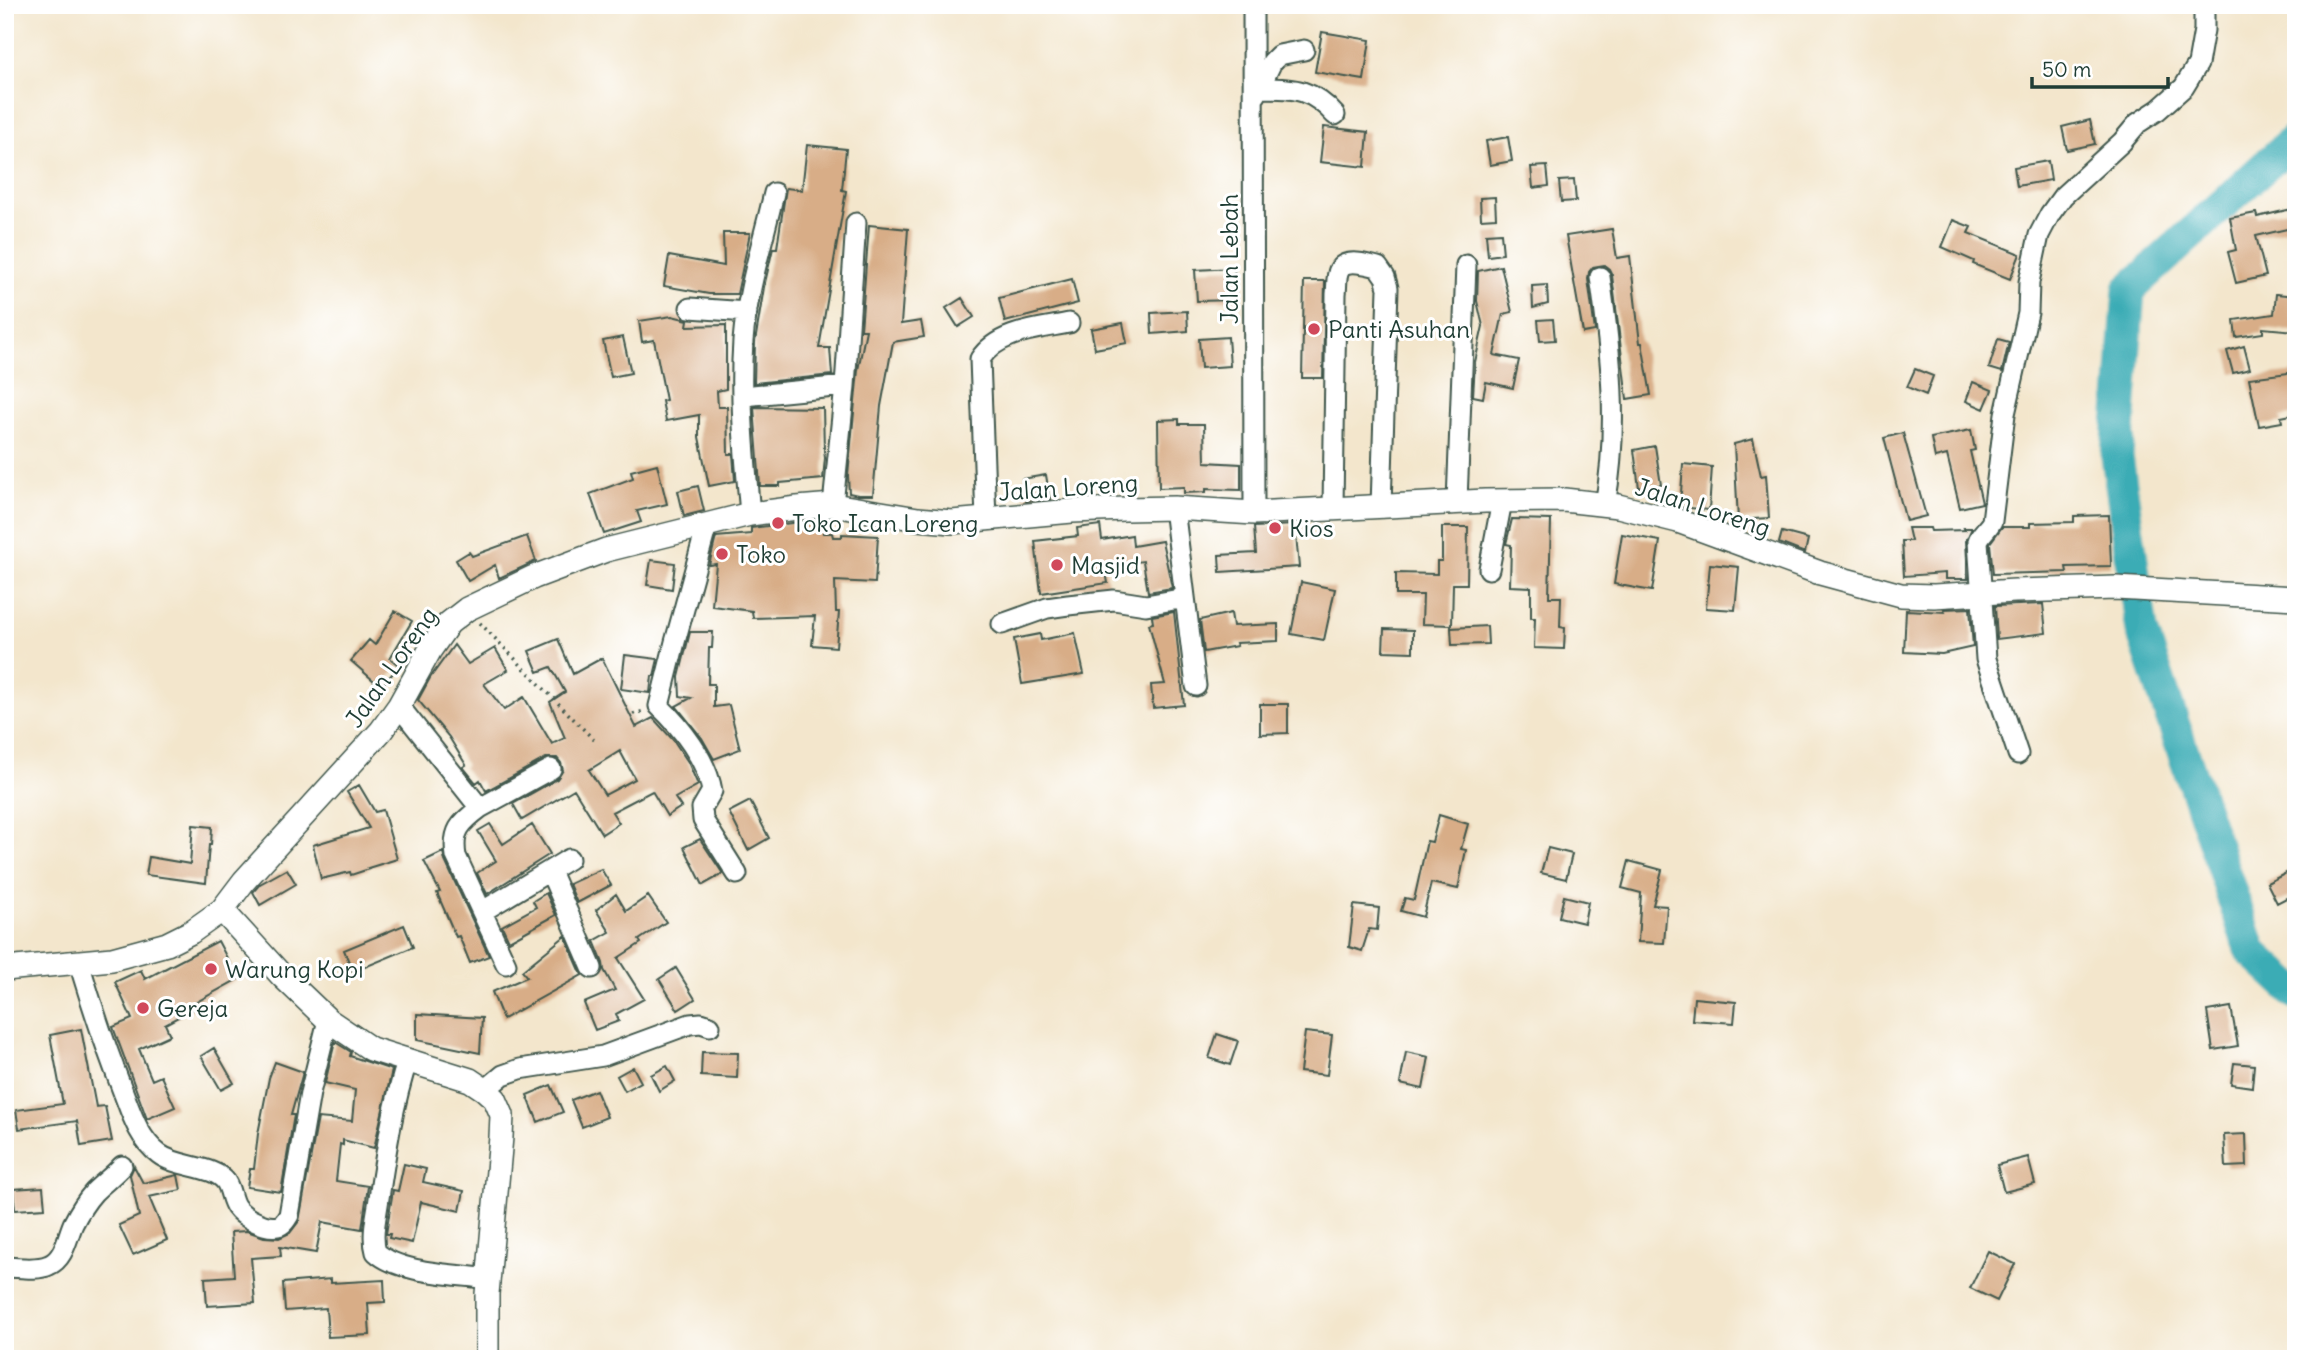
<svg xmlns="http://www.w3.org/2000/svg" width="2301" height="1364" font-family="Delius,sans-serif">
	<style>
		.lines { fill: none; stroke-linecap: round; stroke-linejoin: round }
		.river { stroke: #3bacb5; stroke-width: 33 }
		.building { fill: #d8ad87; fill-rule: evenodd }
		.minor-casing { stroke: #3f564b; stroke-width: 23 }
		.tertiary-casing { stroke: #3f564b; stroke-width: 26 }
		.path { stroke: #3f564b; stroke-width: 3.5; stroke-dasharray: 2 5; stroke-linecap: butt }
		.minor { stroke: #fff; stroke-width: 19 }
		.tertiary { stroke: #fff; stroke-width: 23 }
		.poi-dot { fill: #d1495b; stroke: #fff; stroke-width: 2.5 }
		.labels { text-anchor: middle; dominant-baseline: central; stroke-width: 6; stroke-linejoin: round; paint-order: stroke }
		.street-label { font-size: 24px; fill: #1f3d34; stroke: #fff }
		.poi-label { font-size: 24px; fill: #1f3d34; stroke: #fff; text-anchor: start }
	</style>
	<rect width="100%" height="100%" fill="#fff"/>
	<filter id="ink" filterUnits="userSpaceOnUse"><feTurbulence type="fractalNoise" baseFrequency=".0143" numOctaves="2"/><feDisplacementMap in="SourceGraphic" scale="14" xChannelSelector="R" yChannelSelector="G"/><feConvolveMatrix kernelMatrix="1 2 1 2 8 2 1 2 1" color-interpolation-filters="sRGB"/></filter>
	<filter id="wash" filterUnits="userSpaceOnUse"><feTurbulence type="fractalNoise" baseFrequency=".00686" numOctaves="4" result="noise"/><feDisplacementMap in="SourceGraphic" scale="28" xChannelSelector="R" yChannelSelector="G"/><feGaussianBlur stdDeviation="1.57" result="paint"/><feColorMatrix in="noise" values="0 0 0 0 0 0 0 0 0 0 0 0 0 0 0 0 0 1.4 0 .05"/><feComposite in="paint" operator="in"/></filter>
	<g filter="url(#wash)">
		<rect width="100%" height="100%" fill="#f3e6cc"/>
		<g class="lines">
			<!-- river -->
			<path class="river" d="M2296,138L2129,290L2117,456L2142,631L2251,951L2296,993"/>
		</g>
		<g id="blocks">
			<!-- building -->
			<path class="building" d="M1322,32L1370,40L1364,80L1315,72Z
				M2090,120L2095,144L2067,150L2062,127Z
				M1324,127L1368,132L1365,167L1320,162Z
				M1508,137L1512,161L1490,165L1486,141Z
				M807,145L846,149L842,190L846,191L819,348H830L832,375L754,383L755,342L764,287L773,248H777L786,188L802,190Z
				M2048,161L2051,180L2017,186L2014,167Z
				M1547,166L1549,186L1533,188L1531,167Z
				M1574,180L1576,201L1561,202L1559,181Z
				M1495,197L1496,218L1481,219L1480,198Z
				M2296,208V227L2256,236L2266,276L2236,283L2228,252L2236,250L2230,218L2256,213L2257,217Z
				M1953,220L1971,227L1968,233L2020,254L2010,279L1973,264L1974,261L1942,247Z
				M869,225L908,229L901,324L921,321L924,337L893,342L881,406L873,495H858L849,493L848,476L858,370L866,330H861Z
				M1612,229L1617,258L1630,256L1640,343H1642L1651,395L1627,399L1612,275L1609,269L1604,265L1593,267L1589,272L1588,279L1595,331L1583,333L1566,236Z
				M723,233H750L737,294H709L664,286L669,256L724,266Z
				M1501,233L1503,254L1488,256L1486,234Z
				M1501,266L1512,312L1503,314L1494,355L1519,360L1513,388L1486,382L1483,398L1473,396L1475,362L1483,326L1477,301L1478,271Z
				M1234,268L1236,300L1197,301L1195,270Z
				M1072,279L1078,303L1005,322L999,298Z
				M1304,281H1325L1323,378H1302Z
				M1547,285L1548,304L1533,308L1532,286Z
				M2276,294L2296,296V331L2263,328V333L2236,337L2234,320L2274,314Z
				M962,298L974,317L958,327L946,308Z
				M1187,311L1188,331L1152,334L1151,313Z
				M672,316L688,320L687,326L726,325V389L717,391L718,407H727L728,454H733L735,481L709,486L699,437V415L666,421L662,401L666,400L654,340L642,342L639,321Z
				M1553,319L1555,340L1540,341L1538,320Z
				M1123,323L1127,343L1095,349L1091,329Z
				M623,337L631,373L611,377L603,341Z
				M1228,337L1230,366L1201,368L1199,339Z
				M1998,339L2009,342L2002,372L1989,368Z
				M2244,346L2250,369L2233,373L2227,351Z
				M1915,369L1933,376L1926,395L1907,387Z
				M2296,372V414L2281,417L2282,422L2259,426L2249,378Z
				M1973,382L1992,390L1984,409L1966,401Z
				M754,407L823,408L824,450L825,458L823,479L780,483V486H760Z
				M1179,419V424H1204L1205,462L1241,464V490L1206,489V492L1184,493V487L1159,488L1158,420Z
				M1971,430L1975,450L1970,451L1982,503L1960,508L1947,455L1935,458L1931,438Z
				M1903,433L1926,516L1906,521L1884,438Z
				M1753,439L1761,476L1766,475L1769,518L1738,520L1734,444Z
				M1655,446L1661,485L1639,488L1634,450Z
				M657,464L667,504L637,511L641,522L604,534L590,494L633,478L631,471Z
				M1683,464L1712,467L1709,510L1680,507Z
				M1046,475L1050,499L1026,501L1022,479Z
				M698,486L704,511L684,516L678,491Z
				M2109,515L2111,566L2066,567L2067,572L1993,574L1990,543L2002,527H2030V523L2074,522V516Z
				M1512,519L1551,520L1549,597H1561L1560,627L1565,628L1564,649L1534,648L1535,618H1531V587L1510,586L1511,545L1506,544Z
				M800,522L824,524L823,533H832L833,537H842V534L878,536L875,583L835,581L836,612H839L836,647L812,645L815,616L753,618L752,611L712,606L716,564L709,565L716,537L751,534V528Z
				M1100,525L1102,540L1132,535L1133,546L1162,541L1172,588L1148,592L1143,561L1105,566L1108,583L1041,593L1035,541L1078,536L1077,528Z
				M1295,525L1299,567L1220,572L1219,555L1256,553L1254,527Z
				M1442,527H1468L1467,584H1453L1452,625L1422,624L1423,595H1396V573L1437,574V561H1442Z
				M1908,528H1930L1931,531L1965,530L1964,528H1972L1966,541L1968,579H1945V573L1904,576L1902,541H1911Z
				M1782,532L1808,539L1805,553L1779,543Z
				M1622,534L1660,541L1652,591L1614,584Z
				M527,536L536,561L499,578L495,565L468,581L456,560L469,552L472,556Z
				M651,560L675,563L672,589L647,585Z
				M1710,564L1739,567L1735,610L1706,608Z
				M1301,582L1335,589L1324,640L1291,634Z
				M2043,604L2046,633L1997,639L1995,606Z
				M1970,608L1973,647L1942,654L1904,652L1906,610L1945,612L1944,609Z
				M395,611L412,621L390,658L399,666L381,687L351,661L369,640L375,645Z
				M1174,612L1184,705L1153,708L1151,685L1165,684L1149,624L1153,623L1152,616Z
				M1231,613L1233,626L1278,624V641L1236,643L1237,646L1204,652L1200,620Z
				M1487,626L1488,644L1452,645L1451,628Z
				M1384,629L1413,630V652L1383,651Z
				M690,632H713L712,648H709L708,684H714V707L729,705L740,749L714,759L702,738L676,706L691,698L680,696L679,677Z
				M1075,633L1084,674L1022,684L1014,639L1040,634L1041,640Z
				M558,639L573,674L602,658L636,727L653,718L674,741L688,762L698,785L675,798L681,807L667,816L652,791L612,812L619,823L602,834L574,789L522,820L513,804L557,779L563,770L561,763L557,758H546L486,791L480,780L476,783L463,767L466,765L449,737L418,700L430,678L454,645L468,664L495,648L508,670L484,684L504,710L524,697L552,744L565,738L550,702L565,692L551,667L538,672L529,651ZM620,751L635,779L605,795L589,770Z
				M625,655L658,659L654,676H652L650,693L621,689Z
				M1260,704H1288V733L1260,734Z
				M359,785L375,812L383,810L397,859L368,868L369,869L351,875L350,872L321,879L313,845L369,828L347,792Z
				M750,801L769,838L748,850L729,812Z
				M1439,815L1468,824L1461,849L1466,850L1458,889L1431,883L1423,917L1401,911L1405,898L1414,900L1427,841L1432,842Z
				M490,824L503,844L532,825L550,854L487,894L477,873L496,861L478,831Z
				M193,825L212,827L211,845H209L206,883L146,875L149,857L190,864Z
				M700,839L723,874L703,885L684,847Z
				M1548,848L1572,854L1566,879L1541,873Z
				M443,852L445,861L489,956L470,963L459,936L456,937L437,893L440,892L424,861Z
				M1629,861L1662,870L1653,905L1667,906L1664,943L1638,942L1641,893L1622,888Z
				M2296,868V893L2277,903L2267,883Z
				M287,869L296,884L260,905L253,892L260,884Z
				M601,869L611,885L577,903L569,884Z
				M546,893L556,915L509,941L502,926L536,907L533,901Z
				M616,894L626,911L648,896L666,922L639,940L641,943L618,958L644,999L616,1014L619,1021L595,1030L584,1003L615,990L604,970L603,963L594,941L610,932L596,910Z
				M1564,896L1588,902L1584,923L1559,917Z
				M1354,905L1379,908L1377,930L1369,929L1362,951L1349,947Z
				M404,925L413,947L353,972L344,950Z
				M565,936L582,975L503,1019L492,992L527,977L522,971Z
				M218,941L238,979L195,1003L197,1007L165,1024L170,1035L139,1049L152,1080L161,1076L175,1107L147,1119L113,1027L132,1019L115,982L141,970L145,979Z
				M676,968L695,999L678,1010L659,979Z
				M1694,998L1736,1002L1734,1023L1692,1020Z
				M2231,1007L2238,1046L2213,1050L2207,1011Z
				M417,1014L482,1018L480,1053L417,1040Z
				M81,1029L96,1107L105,1106L112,1141L81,1146L77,1121L19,1129L16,1110L63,1104L50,1035Z
				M1305,1032L1332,1035L1327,1075L1300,1072Z
				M1217,1034L1238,1041L1230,1065L1209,1058Z
				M335,1042L351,1052L350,1056L392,1070L374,1148L343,1140V1145L340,1144L336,1181L368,1186L362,1229L322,1222L316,1253L280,1247L281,1256L251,1258L255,1303L207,1306L205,1278L234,1276L231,1232L247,1231L264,1237L279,1238L290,1233L299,1221L318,1118L352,1121L355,1090L325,1083Z
				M214,1048L234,1083L221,1090L201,1056Z
				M702,1052L738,1053L737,1078L701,1076Z
				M1406,1052L1429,1057L1423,1089L1400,1084Z
				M275,1062L303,1072L291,1115H294L281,1192L247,1187L250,1169H254L258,1134L269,1078Z
				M2234,1063L2254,1065L2252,1087L2231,1084Z
				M667,1066L675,1081L659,1091L651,1075Z
				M633,1067L641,1082L625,1091L617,1076Z
				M551,1085L563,1112L538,1122L527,1095Z
				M596,1090L607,1117L582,1127L571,1100Z
				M2246,1134L2247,1166L2226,1167L2224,1135Z
				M2028,1157L2035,1184L2004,1192L1997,1165Z
				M404,1164L426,1169L423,1182L464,1191L460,1211L421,1202L412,1243L389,1238L390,1234H386L393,1190L398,1191Z
				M134,1166L143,1183L178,1175L181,1190L149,1197L167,1240L133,1255L119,1225L139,1216L130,1175Z
				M43,1187L45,1208L15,1210L13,1189Z
				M1988,1251L2015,1264L1997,1301L1970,1288Z
				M331,1279V1283L384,1280L385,1302L368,1303L370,1335L328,1337L326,1308L285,1311L283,1283Z"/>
		</g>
	</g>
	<g filter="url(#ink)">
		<use href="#blocks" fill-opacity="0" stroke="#3f564b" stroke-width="2"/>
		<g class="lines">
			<!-- minor casing -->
			<g class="minor-casing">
				<path id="minor" d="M1253,5L1254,513
					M1262,88C1295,88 1312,89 1335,115
					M1256,95L1272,62L1279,55L1304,50
					M1600,277C1611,353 1619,428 1605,505
					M690,308L747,312
					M743,396L845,386
					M1457,502L1466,265
					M833,505L845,386L856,223
					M1174,508L1196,686
					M1333,508L1336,294C1337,287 1336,276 1339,270C1345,257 1368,265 1378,267L1385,277L1388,288L1381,506
					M750,514C745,457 739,398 743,341C747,291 763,241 774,193
					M986,519L980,359C998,331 1039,329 1069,323
					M707,525L675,642L659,706C681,727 707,760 712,791L702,808L703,820L737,874
					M1489,569L1502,501
					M1002,624L1047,608L1068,605L1114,600L1146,605L1185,598
					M399,706L480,808L551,769
					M2018,754L1986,659L1978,541C1981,533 1988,529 1992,521L2005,414L2028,313L2029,282L2039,235L2050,214L2063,196L2122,142L2138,123L2158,110L2184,87L2198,64L2204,30V5
					M480,808C460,823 452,831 456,856L506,964
					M550,871L592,968
					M483,911L569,859
					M79,963C92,1006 106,1048 122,1089C131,1112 138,1138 159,1154C177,1168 214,1165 226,1182C231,1190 231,1200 236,1207C243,1217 265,1229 278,1226C283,1225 286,1220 289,1215L310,1093L328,1020
					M408,1059C393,1104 386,1151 379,1198C377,1215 371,1235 376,1252C400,1274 457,1274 489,1279
					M485,1090L503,1075L520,1069L603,1056L690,1024L701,1023L710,1026
					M5,1267C19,1267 36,1271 49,1265C64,1259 67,1238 73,1224C78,1214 86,1201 94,1192C103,1183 113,1176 122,1166"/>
			</g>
			<!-- tertiary casing -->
			<g class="tertiary-casing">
				<path id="tertiary" d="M222,910L282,976L328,1020L371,1049L470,1080L485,1090L495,1099L502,1115L501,1137L487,1294V1359
					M5,969L112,959L167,944L191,932L222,910L244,881L381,731L399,706L430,650L449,623L467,609L534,577L606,550L750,514L797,508L833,505L918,519L952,522L1072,511L1125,509L1174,508L1254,513L1485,501L1564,500L1618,506L1678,521L1820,573L1901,595L1934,596L2015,591L2116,588L2296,598"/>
			</g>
			<!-- path -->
			<path class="path" d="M480,623L595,741
				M633,714L645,711"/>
			<!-- minor -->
			<use href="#minor" class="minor"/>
			<!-- tertiary -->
			<use href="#tertiary" class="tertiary"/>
		</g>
	</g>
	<!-- markers -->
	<g class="poi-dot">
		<circle cx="1314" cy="329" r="7"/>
		<circle cx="778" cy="523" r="7"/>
		<circle cx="1275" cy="528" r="7"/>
		<circle cx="722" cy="554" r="7"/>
		<circle cx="1057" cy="565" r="7"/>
		<circle cx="211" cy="969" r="7"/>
		<circle cx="143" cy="1008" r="7"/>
	</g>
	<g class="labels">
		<!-- street labels -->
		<g class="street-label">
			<text transform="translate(1229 259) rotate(-90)">Jalan Lebah</text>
			<text transform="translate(1068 487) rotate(-4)">Jalan Loreng</text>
			<text transform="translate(1703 507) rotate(18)">Jalan Loreng</text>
			<text transform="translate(391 667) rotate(-55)">Jalan Loreng</text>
		</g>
		<!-- poi labels -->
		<g class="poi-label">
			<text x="1328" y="329">Panti Asuhan</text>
			<text x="792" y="523">Toko Ican Loreng</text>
			<text x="1289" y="528">Kios</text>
			<text x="736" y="554">Toko</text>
			<text x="1071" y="565">Masjid</text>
			<text x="225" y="969">Warung Kopi</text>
			<text x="157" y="1008">Gereja</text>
		</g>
	</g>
	<!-- margin -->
	<rect width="2301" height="1364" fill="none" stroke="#fff" stroke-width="28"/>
	<!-- scale -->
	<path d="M2032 77v10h136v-10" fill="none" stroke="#1f3d34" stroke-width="3.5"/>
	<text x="2042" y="77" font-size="21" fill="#1f3d34" stroke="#ffffff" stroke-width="5" paint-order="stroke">50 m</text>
</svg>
